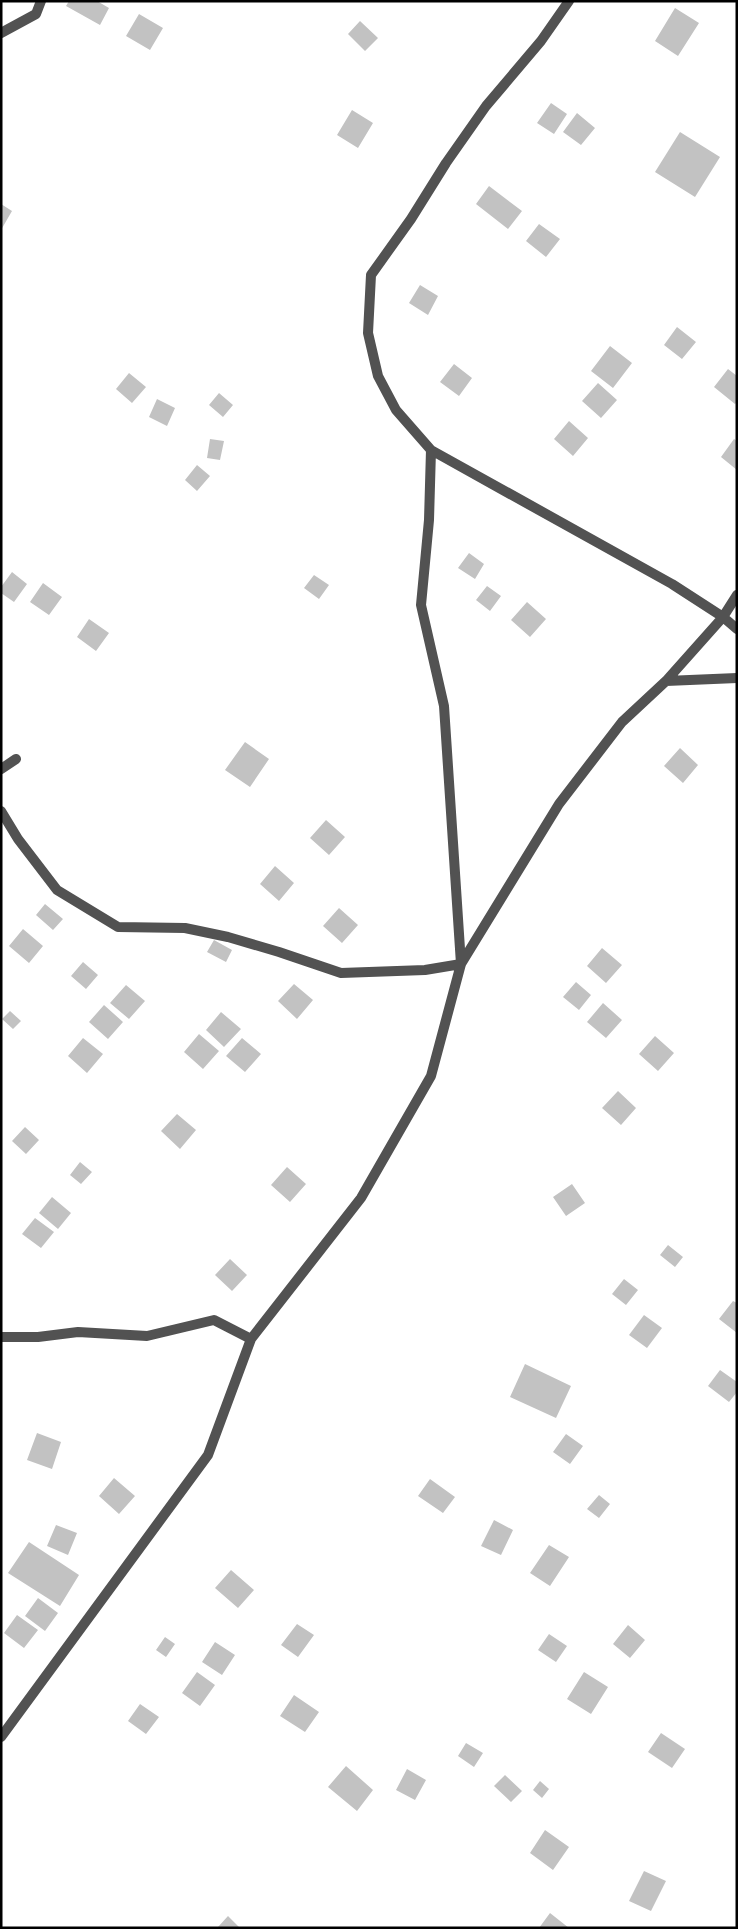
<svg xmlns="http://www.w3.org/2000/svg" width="738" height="1929" font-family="'Exo 2',sans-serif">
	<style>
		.building { fill: #c2c2c2 }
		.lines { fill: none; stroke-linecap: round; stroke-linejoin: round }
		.minor { stroke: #525252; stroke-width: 10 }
	</style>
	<rect width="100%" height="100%" fill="#fff"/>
	<!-- building -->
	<path class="building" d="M69,1H97L109,8L100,25L66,6Z
		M675,8L699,23L678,56L655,41Z
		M139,14L163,28L150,50L126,36Z
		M360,21L378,38L365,51L348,34Z
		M551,103L567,114L554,134L537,123Z
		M352,110L373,123L358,148L337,135Z
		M577,113L595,128L581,145L563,132Z
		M680,132L720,157L695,197L655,172Z
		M489,186L522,211L508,229L476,204Z
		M1,204L12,211L1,230Z
		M539,224L560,239L546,257L526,241Z
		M420,285L438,296L428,315L409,303Z
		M677,327L696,342L682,359L664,345Z
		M610,346L632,363L613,388L591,371Z
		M454,364L472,378L459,396L440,382Z
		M728,369L737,376V402L735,404L714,387Z
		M129,373L146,387L132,403L116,389Z
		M598,383L617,400L601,418L582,401Z
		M219,393L233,405L223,417L209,405Z
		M157,399L175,408L167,426L149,417Z
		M569,421L588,438L573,456L554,439Z
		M210,439L224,441L220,460L207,458Z
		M734,439L737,441V470L721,457Z
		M197,465L210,476L197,491L185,480Z
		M469,553L484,564L475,579L458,568Z
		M12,572L27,584L14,602L1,593V587Z
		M314,575L329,585L319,599L304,588Z
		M43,583L62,597L49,615L30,602Z
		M487,586L501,596L490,611L476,600Z
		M527,602L546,619L530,637L511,620Z
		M89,619L109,633L96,651L77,637Z
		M245,742L269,759L250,787L225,770Z
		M680,748L698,765L683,783L664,766Z
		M326,820L345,837L329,855L310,838Z
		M275,866L294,883L279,901L260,884Z
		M45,904L63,919L53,930L36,915Z
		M339,908L358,925L342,943L323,926Z
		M23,929L43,946L29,963L9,946Z
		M214,940L232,950L226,962L207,952Z
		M602,948L622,965L606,983L587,966Z
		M83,962L98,975L86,989L71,976Z
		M576,982L591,995L579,1010L563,997Z
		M294,984L313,1000L297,1019L278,1001Z
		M126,985L145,1001L129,1019L110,1003Z
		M603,1003L622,1020L606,1038L587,1022Z
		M104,1005L123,1022L108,1039L89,1022Z
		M10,1011L21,1021L13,1029L2,1019Z
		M221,1012L241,1029L224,1047L206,1030Z
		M199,1034L219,1051L203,1069L184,1052Z
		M655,1036L674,1053L658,1071L639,1054Z
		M83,1038L103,1054L87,1073L68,1056Z
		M242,1038L261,1054L245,1072L226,1056Z
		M618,1091L636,1108L621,1125L602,1108Z
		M177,1114L196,1130L180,1149L161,1131Z
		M25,1127L39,1140L26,1154L12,1141Z
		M80,1162L92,1172L81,1184L70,1175Z
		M287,1167L306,1184L290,1202L271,1185Z
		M572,1184L585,1203L566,1216L553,1197Z
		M52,1197L71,1213L58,1229L39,1213Z
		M35,1218L54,1232L41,1248L22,1234Z
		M668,1245L683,1257L675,1267L660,1255Z
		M230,1259L247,1275L232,1291L215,1275Z
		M624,1279L638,1290L626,1305L612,1294Z
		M733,1301L737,1303V1333L719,1319Z
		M644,1315L662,1328L647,1348L629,1335Z
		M525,1364L571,1386L556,1418L510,1397Z
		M720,1370L737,1382V1392L729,1402L708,1386Z
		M37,1433L61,1442L52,1469L27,1460Z
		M566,1434L583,1446L570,1464L553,1452Z
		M114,1478L135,1496L119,1514L99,1496Z
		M430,1479L455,1497L443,1513L418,1496Z
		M599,1495L610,1504L599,1518L587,1509Z
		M494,1520L513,1530L501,1555L481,1546Z
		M56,1525L77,1533L68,1555L47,1546Z
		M29,1542L79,1575L60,1606L8,1573Z
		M549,1545L569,1557L550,1586L530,1573Z
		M231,1570L254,1590L238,1608L215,1588Z
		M38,1598L58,1613L45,1631L25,1616Z
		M17,1615L38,1630L24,1648L4,1633Z
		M297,1624L314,1635L298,1657L281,1645Z
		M628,1625L645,1640L630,1658L613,1644Z
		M549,1634L567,1646L556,1662L538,1650Z
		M165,1637L175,1644L166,1657L156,1650Z
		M215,1642L235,1655L222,1675L202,1662Z
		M197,1672L215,1685L200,1706L182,1693Z
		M584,1672L608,1687L591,1714L567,1699Z
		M294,1695L319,1712L305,1732L280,1716Z
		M140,1704L159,1717L146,1734L128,1721Z
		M661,1733L685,1749L672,1768L648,1752Z
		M466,1743L483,1753L474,1767L458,1756Z
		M346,1766L373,1790L357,1811L328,1787Z
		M407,1769L426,1780L415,1800L396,1790Z
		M505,1775L522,1791L511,1802L494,1786Z
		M540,1781L549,1789L542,1798L533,1790Z
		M545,1830L569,1847L553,1870L530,1853Z
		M644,1871L666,1881L651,1911L629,1901Z
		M550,1913L569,1928H539Z
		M228,1916L240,1928L218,1927Z"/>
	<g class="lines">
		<!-- minor -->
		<path class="minor" d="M1,33L36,14L41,1
			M431,450L672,584L723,617L737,595
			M666,681L737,678
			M1,769L16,759
			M1,811L18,839L57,890L118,927L185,928L228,937L279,952L341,973L425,970L461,964L444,706L421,605L429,520L431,450L396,410L378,376L368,333L371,275L411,219L446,163L486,106L541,41L569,1
			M1,1337H38L78,1332L147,1336L214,1320L251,1339
			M1,1737L208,1455L251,1339L361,1198L431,1076L461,964L559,804L622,722L666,681L723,617L737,629"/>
	</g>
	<!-- border -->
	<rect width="738" height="1929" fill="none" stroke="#000000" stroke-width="5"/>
</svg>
